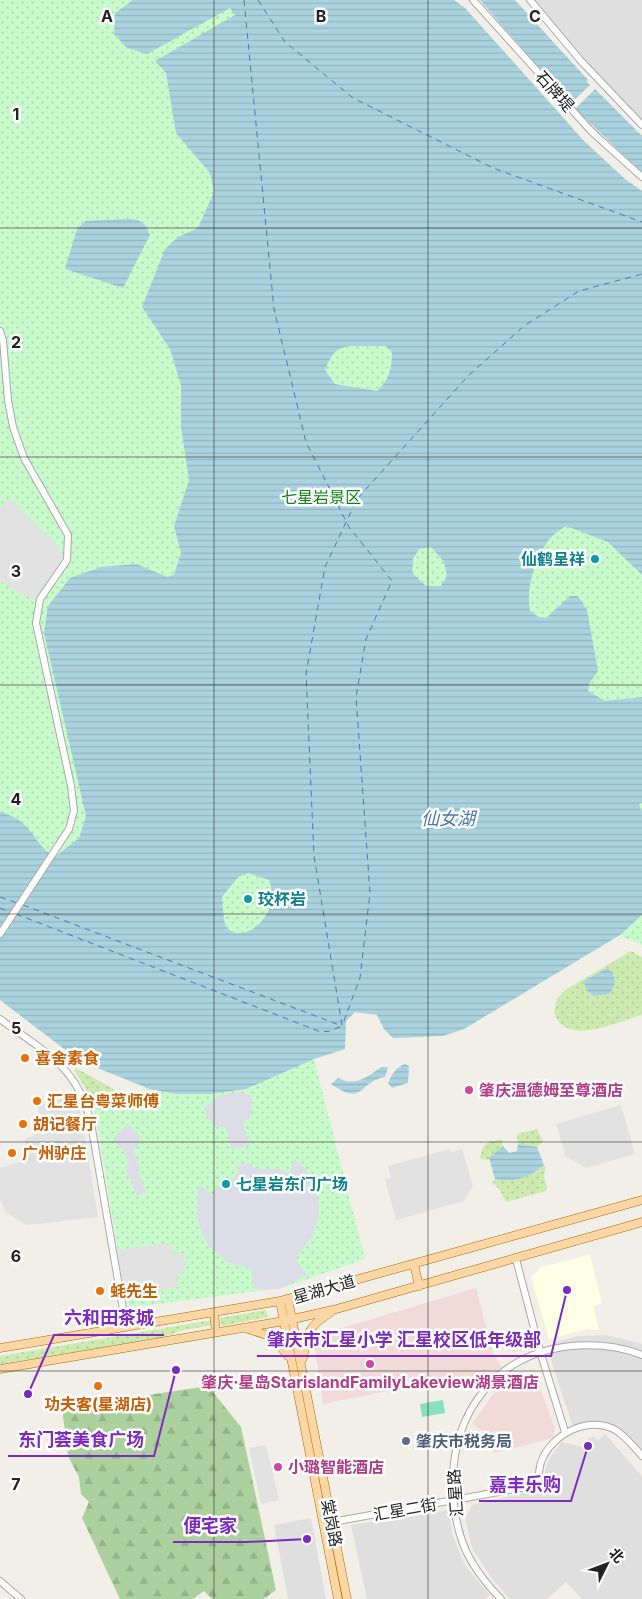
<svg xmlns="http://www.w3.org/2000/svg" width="642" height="1599" font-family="Inter,'Noto Sans SC',sans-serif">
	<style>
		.residential { fill: #e0dfdf }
		.commercial { fill: #f2dad9 }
		.education { fill: #ffffe5 }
		.grass { fill: url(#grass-dots) }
		.forest { fill: url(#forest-firs) }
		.park { fill: url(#park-dots) }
		.pitch { fill: #88e0be }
		.parking { fill: #e2e2e2 }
		.plaza { fill: #dddde8 }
		.water { fill: url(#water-rules); fill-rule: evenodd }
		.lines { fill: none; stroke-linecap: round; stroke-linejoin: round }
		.ferry { stroke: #4a7aab; stroke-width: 1; stroke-dasharray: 6 5; stroke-linecap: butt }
		.minor-casing { stroke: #a9a9a9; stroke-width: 8 }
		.major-casing { stroke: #a06b00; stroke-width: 9 }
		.minor { stroke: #fff; stroke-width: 6 }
		.major { stroke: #fcd6a4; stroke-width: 8 }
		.grid { fill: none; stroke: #222; stroke-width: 1; stroke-opacity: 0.55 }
		.culture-dot { fill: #0f9aa8; stroke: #fff; stroke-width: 2 }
		.food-dot { fill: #e8710a; stroke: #fff; stroke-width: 2 }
		.hotel-dot { fill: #d1479c; stroke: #fff; stroke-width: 2 }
		.service-dot { fill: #5c6f8a; stroke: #fff; stroke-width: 2 }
		.labels { text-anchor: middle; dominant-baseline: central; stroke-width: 5; stroke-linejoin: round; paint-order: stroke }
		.street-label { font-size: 16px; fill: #222; stroke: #fff }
		.park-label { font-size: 16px; fill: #0c8416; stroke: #fff }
		.culture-label { font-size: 16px; font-weight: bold; fill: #0d838f; stroke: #fff; text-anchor: start }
		.food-label { font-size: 16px; font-weight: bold; fill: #c56008; stroke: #fff; text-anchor: start }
		.hotel-label { font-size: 16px; font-weight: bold; fill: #b23c85; stroke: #fff; text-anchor: start }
		.service-label { font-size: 16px; font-weight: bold; fill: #4e5e75; stroke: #fff; text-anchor: start }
		.water-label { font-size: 18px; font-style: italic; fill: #4a7aab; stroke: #fff }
		.grid-label { font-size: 16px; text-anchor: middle; font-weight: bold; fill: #222; stroke: #fff; stroke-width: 5; stroke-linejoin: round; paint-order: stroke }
		.leader { fill: none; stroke: #7b2cbf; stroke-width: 2 }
		.callout-dot { fill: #7b2cbf; stroke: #fff; stroke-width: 2 }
		.callout-label { font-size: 18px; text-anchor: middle; font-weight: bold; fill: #7b2cbf; stroke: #fff; stroke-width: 5; stroke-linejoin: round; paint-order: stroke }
	</style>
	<defs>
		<pattern id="grass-dots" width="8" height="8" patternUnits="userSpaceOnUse" patternTransform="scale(1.25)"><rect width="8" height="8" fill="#cdebb0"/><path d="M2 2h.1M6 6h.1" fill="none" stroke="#b0c997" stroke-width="1.8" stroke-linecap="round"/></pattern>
		<pattern id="forest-firs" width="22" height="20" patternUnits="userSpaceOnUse" patternTransform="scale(1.25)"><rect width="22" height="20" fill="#add19e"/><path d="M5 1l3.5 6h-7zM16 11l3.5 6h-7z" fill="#95b388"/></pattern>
		<pattern id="park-dots" width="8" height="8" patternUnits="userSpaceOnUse" patternTransform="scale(1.25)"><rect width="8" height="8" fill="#c8facc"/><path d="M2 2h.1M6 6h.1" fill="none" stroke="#acd6af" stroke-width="1.8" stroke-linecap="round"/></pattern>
		<pattern id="water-rules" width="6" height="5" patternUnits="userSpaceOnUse" patternTransform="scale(1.25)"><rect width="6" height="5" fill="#aad3df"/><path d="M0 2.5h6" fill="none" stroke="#92b5bf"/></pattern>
	</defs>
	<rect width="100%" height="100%" fill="#f2efe9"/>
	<!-- residential -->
	<path class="residential" d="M531,0H642V122L607,85Z
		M606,1335L642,1344V1451L623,1431L606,1426L577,1428L572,1424L551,1360L553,1343L577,1336Z
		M605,1434L642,1476V1599H582L566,1582L547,1599H510L493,1580L472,1548L465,1518L472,1505L544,1488L543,1479L548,1461L561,1442L584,1447L588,1438L594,1437L598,1440Z
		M448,1510L453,1536L465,1566L490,1595L485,1599H367L351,1525Z
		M311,1518L326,1599H288L274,1525Z"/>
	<!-- commercial -->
	<path class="commercial" d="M476,1288L493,1353L502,1367L481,1385L467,1375L323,1404L315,1349L317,1340L325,1333Z
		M516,1374L538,1382L555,1429L553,1438L494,1453L488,1434L472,1424L491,1397Z"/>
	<!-- education -->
	<path class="education" d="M590,1255L602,1303L593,1306L599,1330L587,1329L549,1339L531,1277L541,1267Z"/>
	<!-- grass -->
	<path class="grass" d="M631,951L642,957V1015C617,1022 565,1048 554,1012L557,999L565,990Z
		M76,1068L133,1100L105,1169C99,1134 97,1100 74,1071Z
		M537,1129L543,1141L537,1147L518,1144L517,1134Z
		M502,1139V1148L488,1160L480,1159C483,1141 486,1143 502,1139Z
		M544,1165L546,1167L544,1176L547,1188L546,1191L506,1202L500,1190L492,1182L495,1179C514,1183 529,1178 544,1165Z
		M266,1310L268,1317L222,1326L220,1318Z
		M212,1320L213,1325L184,1330L160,1338L0,1364V1356Z"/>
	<!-- forest -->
	<path class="forest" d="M208,1386L241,1427L276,1590L264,1599H212L204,1591L193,1599H120L82,1518L89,1502L81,1494L79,1477L68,1456L62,1408Z"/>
	<!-- park -->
	<path class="park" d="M0,0H454L465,8L584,141L625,179L642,191V945L619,935L464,1029L443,1036L393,1038L384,1029L377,1015L355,1012L346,1021L345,1049L314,1059L365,1259L282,1288L127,1308L95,1110L149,1089L80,1061L0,1000Z"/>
	<!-- pitch -->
	<path class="pitch" d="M443,1400L445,1413L422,1417L420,1404Z"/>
	<!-- parking -->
	<path class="parking" d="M10,499L55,542L63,554L56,570L33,600L0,581V508Z
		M73,1094L82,1117L98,1217L27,1225L6,1213L0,1199V1168L28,1160L25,1139L40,1133L38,1107Z
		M621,1105L635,1154L586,1168L566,1157L556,1124Z
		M449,1149L452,1152L462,1149L473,1186L464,1201L396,1220L385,1179L391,1178L388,1166Z
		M170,1243L172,1249L183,1255L186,1261L184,1272L177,1278L179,1287L125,1297L117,1250Z
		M266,1445L279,1500L261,1504L249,1448Z"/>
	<!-- plaza -->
	<path class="plaza" d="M240,1092L250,1095L252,1100L251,1115L243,1124L250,1145L232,1150L226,1128L214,1126L206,1114L205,1108L218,1096Z
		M128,1124L139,1135L140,1143L133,1150L141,1170L138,1172L146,1192L137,1196L125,1166L129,1164L125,1152L114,1141V1137Z
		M294,1159L306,1169L312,1181L319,1204V1215L312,1237L295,1258L307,1275L282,1288L266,1290L252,1288V1269L227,1262L209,1246L203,1236L197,1217L198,1190L201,1186L213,1195L215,1188L224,1185L239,1173L237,1166L252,1162L254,1168L273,1170L278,1168L289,1173Z"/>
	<!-- water -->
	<path class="water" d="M133,0H454L465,8L584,141L625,179L642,191V575L608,542L566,526C560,530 552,535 548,541C534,560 526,588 530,611L539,617L546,618L570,596H578L587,610L598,671L589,684L588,691L605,701L642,697V803L639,804L642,812V915L620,935L464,1029L443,1036L393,1038L384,1029L377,1015L355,1012L346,1021L345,1049L314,1059L246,1089L209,1094H177L150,1089L80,1061L0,1000V812C35,821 30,842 55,857L79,838L86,816L44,633L48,606L70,578L101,567L137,564L167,577L174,575L181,553L174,526L189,480L181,426V385L170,349L142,307L165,249L178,237L198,228L214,192L210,173L176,133L166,73L155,61L235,15L230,8L147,54L127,48L114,34L115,13ZM350,346H386L392,352C392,368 389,381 377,391L335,384L325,370C331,356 334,348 350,346ZM431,547L444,562L447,576L441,586H426L412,573L413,559L419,549ZM248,873L269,880C284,920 235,949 225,924C223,916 223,905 222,897L238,877Z
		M480,0H515L588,80L586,81L590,85L570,104Z
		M595,89L642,136V172L575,109Z
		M125,219C139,219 145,221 150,235L123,288L65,269L77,229L86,221Z
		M607,968C617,975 617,985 609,994L594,996L586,990L584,981Z
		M405,1064L409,1066L408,1083L392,1088L388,1083C392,1074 396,1067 405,1064Z
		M381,1067H388L385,1077C358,1082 364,1107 331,1084L338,1078C356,1087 367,1077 381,1067Z
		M518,1144L537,1147L544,1165C529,1178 515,1183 495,1179L489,1158L503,1146L509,1153L517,1151Z"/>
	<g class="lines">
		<!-- ferry -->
		<path class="ferry" d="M244,0L274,309L306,442L349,527L392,581L366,639L356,697L370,893L360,978L342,1026
			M258,0L285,42L353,98L493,168L642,222
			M0,897L17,903
			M23,905L342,1026
			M0,908L10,912
			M16,914L321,1032L330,1031L342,1026
			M342,1025L314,856L306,674L325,567L357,499L468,376L524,326L579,291L642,274"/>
		<!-- minor casing -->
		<g class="minor-casing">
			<path id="minor" d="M473,0L591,131L642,177
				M530,0L581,61L642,125
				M0,331L3,340L8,400L13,427L24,458L68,535L67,560L40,599L36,623L71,786L74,811L69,829L0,934
				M0,1019C47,1054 80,1067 92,1129L126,1327
				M516,1259L540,1351L565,1432
				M332,1522L537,1485C539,1478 539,1469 541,1462C551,1434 590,1414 617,1431C627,1438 634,1447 642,1456
				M0,1581L21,1599
				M501,1599C488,1586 475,1569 467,1553C458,1534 454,1512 453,1491C450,1415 494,1354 571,1346C595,1344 619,1346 642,1355"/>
		</g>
		<!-- major casing -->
		<g class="major-casing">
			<path id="major" d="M414,1264L419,1286
				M288,1299L347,1599
				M280,1301L338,1599
				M214,1313L216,1332
				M248,1329L273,1337L288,1356
				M0,1348L280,1301L642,1200
				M303,1358C307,1334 308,1326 330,1313
				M0,1369L284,1321L333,1310L642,1222"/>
		</g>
		<!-- minor -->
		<use href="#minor" class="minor"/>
		<!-- major -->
		<use href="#major" class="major"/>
	</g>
	<!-- grid -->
	<path class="grid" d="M214,0V1599M428,0V1599M0,228H642M0,457H642M0,685H642M0,914H642M0,1142H642M0,1371H642"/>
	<!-- markers -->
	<g class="culture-dot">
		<circle cx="595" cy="559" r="5"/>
		<circle cx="248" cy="899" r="5"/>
		<circle cx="226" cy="1184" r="5"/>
	</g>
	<g class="food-dot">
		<circle cx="25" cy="1058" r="5"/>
		<circle cx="37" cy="1101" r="5"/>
		<circle cx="23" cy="1124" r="5"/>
		<circle cx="12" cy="1153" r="5"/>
		<circle cx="100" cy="1291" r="5"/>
		<circle cx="98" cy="1386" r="5"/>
	</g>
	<g class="hotel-dot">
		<circle cx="469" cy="1090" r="5"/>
		<circle cx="370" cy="1364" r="5"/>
		<circle cx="278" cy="1467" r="5"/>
	</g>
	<circle class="service-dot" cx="406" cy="1441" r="5"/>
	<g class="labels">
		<!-- street labels -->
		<g class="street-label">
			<text transform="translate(555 91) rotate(48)">石牌堤</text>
			<text transform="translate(324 1289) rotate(-16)">星湖大道</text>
			<text transform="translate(455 1493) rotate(-94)">汇星路</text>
			<text transform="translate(405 1509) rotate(-10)">汇星二街</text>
			<text transform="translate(332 1523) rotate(79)">棠岗路</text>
		</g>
		<!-- park labels -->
		<g class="park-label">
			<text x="321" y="497">七星岩景区</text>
		</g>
		<!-- culture labels -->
		<g class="culture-label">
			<text x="585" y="559" text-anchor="end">仙鹤呈祥</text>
			<text x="258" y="899">珓杯岩</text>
			<text x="236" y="1184">七星岩东门广场</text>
		</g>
		<!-- food labels -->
		<g class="food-label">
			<text x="35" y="1058">喜舍素食</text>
			<text x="47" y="1101">汇星台粤菜师傅</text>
			<text x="33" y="1124">胡记餐厅</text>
			<text x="22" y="1153">广州驴庄</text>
			<text x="110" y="1291">蚝先生</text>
			<text x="98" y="1404" text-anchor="middle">功夫客(星湖店)</text>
		</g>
		<!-- hotel labels -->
		<g class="hotel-label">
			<text x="479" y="1090">肇庆温德姆至尊酒店</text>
			<text x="370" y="1382" text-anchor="middle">肇庆·星岛StarislandFamilyLakeview湖景酒店</text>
			<text x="288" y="1467">小璐智能酒店</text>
		</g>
		<!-- service labels -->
		<g class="service-label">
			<text x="416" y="1441">肇庆市税务局</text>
		</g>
		<!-- water labels -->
		<g class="water-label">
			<text x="448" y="818">仙女湖</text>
		</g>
	</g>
	<g class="grid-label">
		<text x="107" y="22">A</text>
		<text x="321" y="22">B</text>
		<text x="535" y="22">C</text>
		<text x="16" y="120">1</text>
		<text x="16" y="348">2</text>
		<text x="16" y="577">3</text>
		<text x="16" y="805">4</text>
		<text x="16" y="1034">5</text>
		<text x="16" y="1262">6</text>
		<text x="16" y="1490">7</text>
	</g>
	<!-- callouts -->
	<path class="leader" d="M28 1394L54 1335H164M567 1290L551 1356H257M176 1370L154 1456H8M588 1446L571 1501H479M307 1539L247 1542H173"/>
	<g class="callout-dot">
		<circle cx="28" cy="1394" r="5"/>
		<circle cx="567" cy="1290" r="5"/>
		<circle cx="176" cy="1370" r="5"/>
		<circle cx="588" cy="1446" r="5"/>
		<circle cx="307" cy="1539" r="5"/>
	</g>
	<g class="callout-label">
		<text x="109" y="1324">六和田茶城</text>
		<text x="404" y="1346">肇庆市汇星小学 汇星校区低年级部</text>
		<text x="81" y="1446">东门荟美食广场</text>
		<text x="525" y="1491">嘉丰乐购</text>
		<text x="210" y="1532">便宅家</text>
	</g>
	<!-- north arrow -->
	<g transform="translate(607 1564) rotate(48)" stroke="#ffffff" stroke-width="4" paint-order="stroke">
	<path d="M0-4L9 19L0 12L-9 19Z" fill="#222222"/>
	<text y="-8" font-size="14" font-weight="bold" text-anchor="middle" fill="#222222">北</text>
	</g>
</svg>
